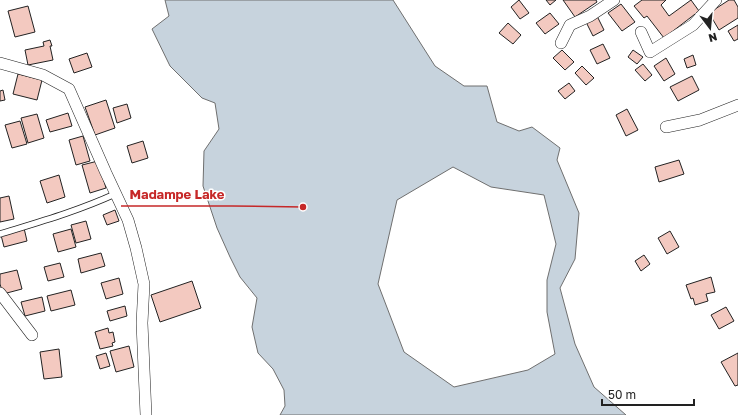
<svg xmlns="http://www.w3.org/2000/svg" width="738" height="415" font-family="'Golos Text',sans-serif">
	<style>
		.water { fill: #c7d3dd; stroke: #6f6f6f; fill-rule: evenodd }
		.building { fill: #f3c9c0; stroke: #222 }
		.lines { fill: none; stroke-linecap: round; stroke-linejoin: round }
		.lane-casing { stroke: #222; stroke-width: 7 }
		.street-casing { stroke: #222; stroke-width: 12 }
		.lane { stroke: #fff; stroke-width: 5.5 }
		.street { stroke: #fff; stroke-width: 11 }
		.leader { fill: none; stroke: #c62828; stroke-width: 1.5 }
		.callout-dot { fill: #c62828; stroke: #fff; stroke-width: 1.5 }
		.callout-label { font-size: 13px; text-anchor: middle; font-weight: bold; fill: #c62828; stroke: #fff; stroke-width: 3; stroke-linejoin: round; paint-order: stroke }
	</style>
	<rect width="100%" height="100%" fill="#fff"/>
	<!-- water -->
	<path class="water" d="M165,0H393L435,66L464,86H487L497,122L519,131L532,127L560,148L557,160L579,213L575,259L560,288L575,344L594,387L626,415H280L285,406L284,390L273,369L258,353L252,327L257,298L240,277L230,257L217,228L203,186L204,151L219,129L215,103L202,98L170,66L152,29L169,16ZM453,167L491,187L544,195L556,244L547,280V312L555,354L528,370L454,387L404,352L378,284L397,200Z"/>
	<!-- building -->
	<path class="building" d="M519,0L529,13L520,19L511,7Z
		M546,0H556L550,5Z
		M563,0H596L597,2L575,17Z
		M642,0H666L661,5L669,16L691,0L699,11L664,38L647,16L644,18L634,6Z
		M729,0H734L738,7V18L719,30L709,13Z
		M621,4L635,22L622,31L608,13Z
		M28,6L35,32L15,37L8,11Z
		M550,13L559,24L545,34L536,23Z
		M596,14L604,30L593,36L585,20Z
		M508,23L521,35L513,44L499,33Z
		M738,25V39L734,41L728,31Z
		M50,40L52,46H50L53,60L28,65L25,50L44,46L43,42Z
		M603,44L610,58L597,64L590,50Z
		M562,50L574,62L565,70L553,58Z
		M633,50L643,57L637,64L628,57Z
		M87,53L92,67L74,73L69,59Z
		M693,55L696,65L687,68L684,59Z
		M666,58L675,74L664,81L654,66Z
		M643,64L652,75L645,81L635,70Z
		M582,66L594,78L586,85L575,73Z
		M18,74L42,80L37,100L13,94Z
		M692,76L699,90L678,101L670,87Z
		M569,83L575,91L565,99L558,91Z
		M3,90L5,100L0,101V91Z
		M106,100L115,128L95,135L85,107Z
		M127,104L131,118L117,123L113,108Z
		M627,109L638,130L626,136L616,115Z
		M68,113L72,126L50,132L46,120Z
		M37,114L44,138L28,143L21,118Z
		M20,121L27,144L12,148L5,125Z
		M83,136L90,161L76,165L69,140Z
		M143,141L148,158L132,163L127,146Z
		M679,160L684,174L659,182L655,167Z
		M98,161L106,188L90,193L82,165Z
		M59,175L65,197L47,203L40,181Z
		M9,196L14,219L0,222V198Z
		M115,210L119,221L107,225L103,215Z
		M86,221L91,239L76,243L71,225Z
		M24,228L27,241L4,247L1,235Z
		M71,229L76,247L58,252L53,234Z
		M670,231L679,247L667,254L658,238Z
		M101,253L105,266L81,273L78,259Z
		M644,255L650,264L641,271L635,261Z
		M60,263L64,277L48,281L44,267Z
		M17,270L22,289L3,294L0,284V274Z
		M711,277L715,292L706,294L708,301L695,305L693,298L691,299L686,285Z
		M119,278L123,294L106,299L101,283Z
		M192,281L201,308L160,322L151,295Z
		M71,290L75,305L51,311L47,296Z
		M42,297L45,311L25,316L21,302Z
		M125,306L127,316L110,321L107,311Z
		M726,307L734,321L719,329L711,315Z
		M108,328L109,333L113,332L115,342L112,343L113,346L100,349L95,332Z
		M129,346L134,367L116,372L110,351Z
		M59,349L62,377L44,379L40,352Z
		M106,353L110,366L100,369L96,356Z
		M738,353V385L735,386L721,362Z"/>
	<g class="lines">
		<!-- lane casing -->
		<g class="lane-casing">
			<path id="lane" d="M0,234C39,222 78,211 115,194"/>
		</g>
		<!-- street casing -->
		<g class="street-casing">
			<path id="street" d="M641,32L650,52L693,25L716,0
				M561,43L570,25L590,16L614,0
				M0,63L43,75L69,89L106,173L128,220L136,248L144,284L142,323L146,415
				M666,127L700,120L738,105
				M0,293L32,335"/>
		</g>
		<!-- lane -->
		<use href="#lane" class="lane"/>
		<!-- street -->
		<use href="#street" class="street"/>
	</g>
	<!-- callouts -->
	<path class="leader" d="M303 207L232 206H121"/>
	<circle class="callout-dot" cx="303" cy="207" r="4"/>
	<g class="callout-label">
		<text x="177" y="199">Madampe Lake</text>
	</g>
	<!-- north arrow -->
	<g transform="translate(710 28) rotate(164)" stroke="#ffffff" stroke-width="3" paint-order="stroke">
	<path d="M0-3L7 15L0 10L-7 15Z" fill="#222222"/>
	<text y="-6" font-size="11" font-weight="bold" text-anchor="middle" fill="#222222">N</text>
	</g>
	<!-- scale -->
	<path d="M602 399v6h92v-6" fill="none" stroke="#222222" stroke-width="2"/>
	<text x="608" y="399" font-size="12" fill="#222222" stroke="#ffffff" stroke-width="3" paint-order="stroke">50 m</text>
</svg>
